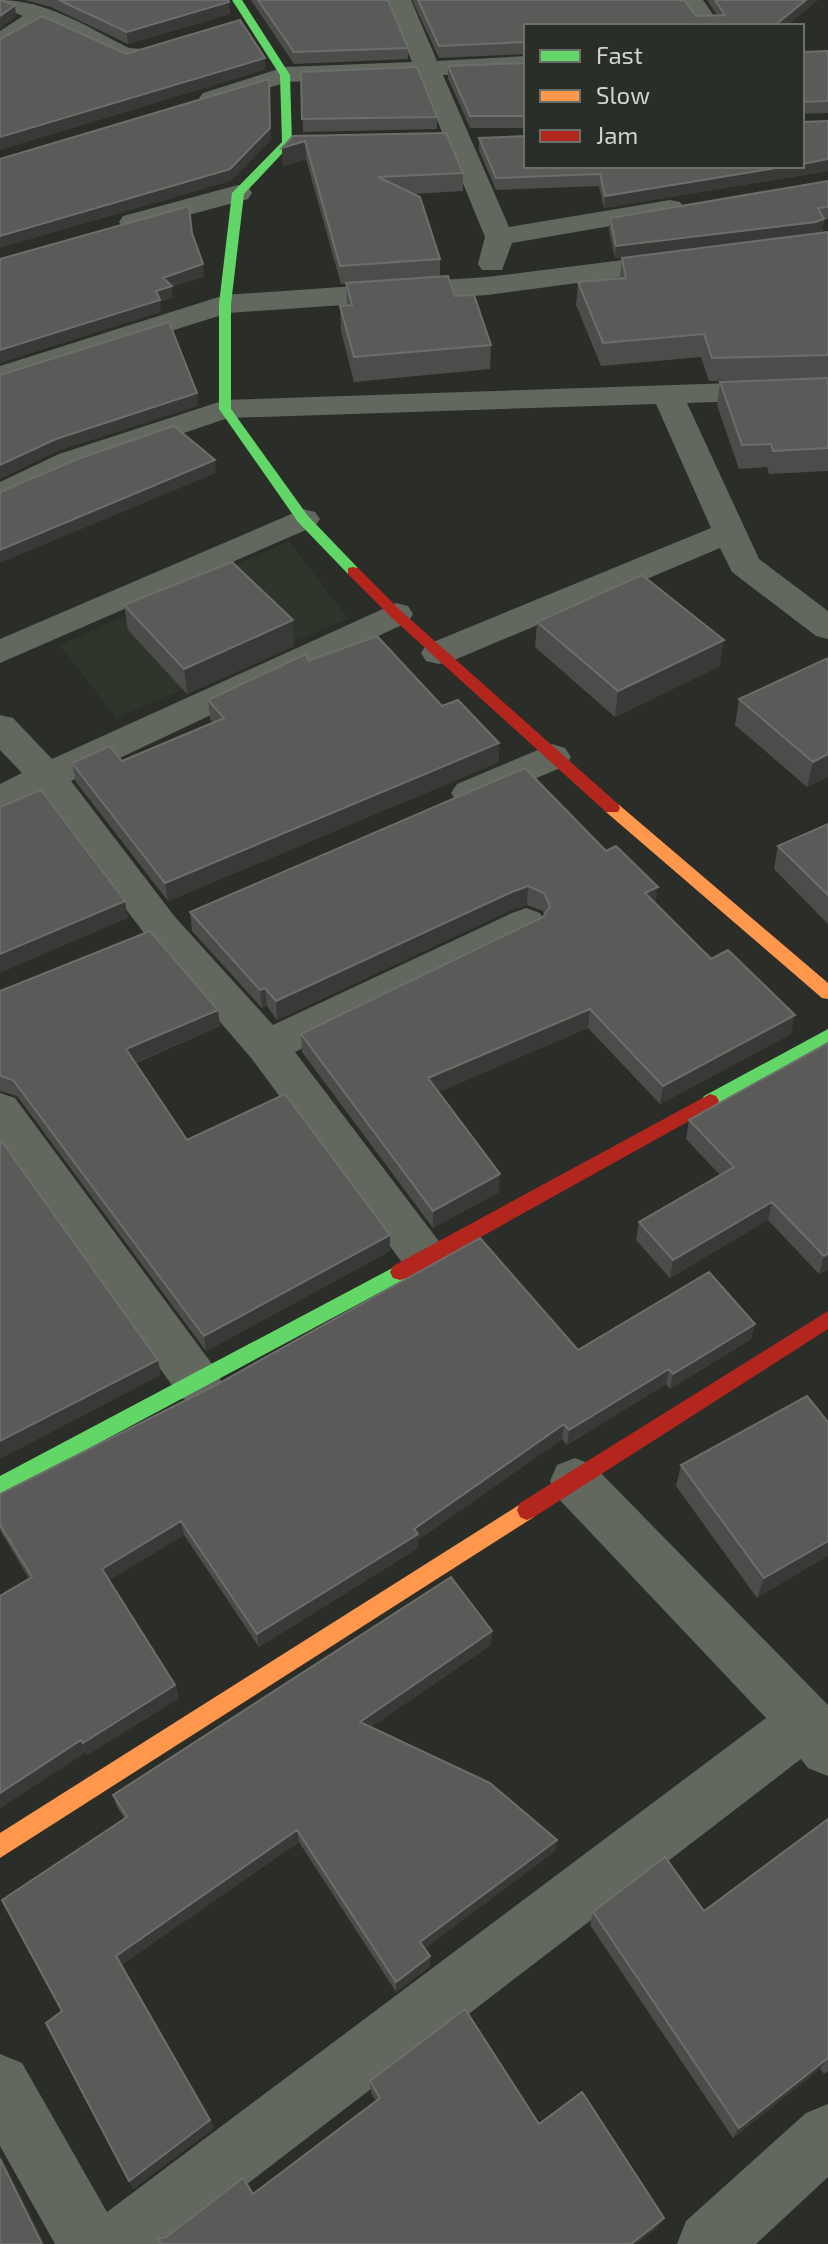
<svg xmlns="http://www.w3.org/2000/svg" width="828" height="2244" font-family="'Exo 2',sans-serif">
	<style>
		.built { fill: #2e352b }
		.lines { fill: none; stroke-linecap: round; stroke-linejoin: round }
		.street { fill: #62685e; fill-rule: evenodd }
		.fast { fill: #63d668; fill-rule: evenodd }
		.slow { fill: #ff974d; fill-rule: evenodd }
		.jam { fill: #b3261e; fill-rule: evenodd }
		.wall { fill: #4c4d4a }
		.shaded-wall { fill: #393a37 }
		.building { fill: #5a5b58; stroke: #6d6e6b; stroke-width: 2 }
	</style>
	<rect width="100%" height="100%" fill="#2b2d29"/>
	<!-- built -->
	<path class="built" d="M289,541L348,619L116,718L60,645Z"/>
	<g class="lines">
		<!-- street -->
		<path class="street" d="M0,0C47,0 87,27 129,48L142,49L145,54C129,78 64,35 43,24L0,49V31L23,16L0,7Z
			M387,0H411L437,61L526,56V72L443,75L509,227L670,200L680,202L684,208L680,214L512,243L502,270H482L478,264L485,237L419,76L287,82L212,106L199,98L203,93L285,67L412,62Z
			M679,0H703L721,26H697Z
			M238,185L248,187L252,193L248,199L133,230L123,228L119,222L123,216Z
			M679,253L689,256L693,262L689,268L487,295L228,313L0,385V366L225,295L487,277Z
			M828,380V398L687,403L759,559L828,611V639L816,636L732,572L720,548L452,661L439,664L426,661L421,653L426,645L711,528L656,404L228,418L81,468L0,505V482L59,454L225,400Z
			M303,509L315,512L320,519L315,526L0,663V639Z
			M396,603L408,606L413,614L408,622L71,781L175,917L273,1025L512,913L526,908L540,913L546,923L540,933L295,1052L441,1244L448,1258L441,1272L425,1277L409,1272L252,1059L147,937L40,796L0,812V784L22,773L0,750V715L13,718L52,759Z
			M552,744L565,748L571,757L565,766L470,806L457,802L451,793L457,784Z
			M0,1093L15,1098L215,1368L222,1383L215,1398L198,1404L181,1398L0,1144Z
			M575,1458L593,1465L828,1705V1776L808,1768L801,1759L169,2244H55L0,2146V2054L22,2063L107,2212L766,1718L557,1497L550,1481L557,1465Z
			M828,2104V2177L756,2244H677L686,2221L806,2113Z"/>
		<!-- fast -->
		<path class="fast" d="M232,0H242L290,75L292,143L244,194L231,304V409L308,516L358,568V574H348L298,522L219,409V304L232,193L282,142L280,75Z
			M828,1029V1044L716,1106H704L701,1101L704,1096Z
			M400,1264L407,1266L410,1272L407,1278L0,1496V1476Z"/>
		<!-- slow -->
		<path class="slow" d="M612,803L618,804L828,983V999L822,998L606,812L604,808L606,804Z
			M527,1500L534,1503L537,1510L534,1517L0,1858V1833Z"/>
		<!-- jam -->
		<path class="jam" d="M353,567L358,568L401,611L618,804L620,808L618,812H606L391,617L348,574V568Z
			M710,1094L716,1096L719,1101L716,1106L407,1278L400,1280L393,1278L390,1272L393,1266Z
			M828,1311V1329L534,1517L527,1520L520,1517L517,1510L520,1503Z"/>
	</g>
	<!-- wall -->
	<path class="wall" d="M25,0H228L230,14L128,44L51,7Z
		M251,0H388L408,48V59L294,64Z
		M412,0H684L696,16L717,15L707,0H818L786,26H526V54L439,58Z
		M802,50L804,52L828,51V113L802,114Z
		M526,63V128H470L448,78V66Z
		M301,72L437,117V129L303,132Z
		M828,121V171L604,208L599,186L496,190L479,150V138Z
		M293,136L463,173V191L412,194L440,259V277L491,345L490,369L354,382L341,331L340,306H347L346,284H341L306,159L283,166L282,148Z
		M828,181V219H824L822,232L814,234L828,232V471L769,474L767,467L739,469L717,405L720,382L826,378L709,381L701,357L601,366L576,305L578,282L620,278L622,258L792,236L615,258L609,230L610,218Z
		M124,605L294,646L187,694L128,630Z
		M537,622L720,666L615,717L535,647Z
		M828,658V777L807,787L735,725L739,699Z
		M308,661L442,706L499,762L168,901L76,782L72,763L122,761L213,722L210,719L208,700Z
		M525,768L656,904L791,1034L660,1104L588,1028L438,1092L499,1192L433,1228L302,1052L301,1034L543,917L544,915L543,911L527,905L511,910L277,1020L267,1006L262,1008L192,931L190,912Z
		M828,824V924L774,869L778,846Z
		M0,991L220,1026L136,1063L187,1140L390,1251L206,1351L17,1096L0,1091Z
		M828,1043V1269L819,1274L768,1220L670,1278L636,1240L639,1222L720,1175L686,1139L689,1120Z
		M755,1324L751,1339L670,1389L666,1384L567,1445L562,1439L418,1540V1548L259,1647L184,1535L109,1580L175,1685L179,1698L87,1755L86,1752L0,1808L29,1579L0,1530V1494L578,1350Z
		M828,1422L757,1598L676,1486L681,1465Z
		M491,1645L371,1727L557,1840L555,1851L424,1949L430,1956L429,1967L396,1992L299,1842L121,1965L214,2128L133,2189L62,2011L125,1819L117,1807L113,1795Z
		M828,1819V2071L824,2074L820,2069L733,2138L590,1925L593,1912L704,1911Z
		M370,2081L539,2124L658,2227L165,2238L253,2194L376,2101L371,2093Z"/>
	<!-- shaded-wall -->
	<path class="shaded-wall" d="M806,0H818L786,26H774Z
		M229,2L230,14L128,44L127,32Z
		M15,5L16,17L0,29V16Z
		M265,58V70L0,150V137Z
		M269,79L271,140L231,181L0,248V236Z
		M305,141L306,159L283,166L282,148Z
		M828,159V171L604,208L605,196L788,166H802V164Z
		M824,219L822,232L814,234L615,258L616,246Z
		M203,264L204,277L172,287L173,298L160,302L161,312L0,363V350L156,291L163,278Z
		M197,393L198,406L58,451L0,479V465L56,439Z
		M215,460L216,473L0,563V550Z
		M293,620L294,646L187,694L184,669Z
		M724,640L720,666L615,717L618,691Z
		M499,743V762L168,901L165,883Z
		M828,754V777L807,787L813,762Z
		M528,886L527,905L511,910L277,1020L276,1001L512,892Z
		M658,887L655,905L645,893Z
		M125,901L128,918L0,973V954Z
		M265,988L267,1006L262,1008L260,990Z
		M590,1009L588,1028L428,1097V1078Z
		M218,1010L220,1026L129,1065L126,1049Z
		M795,1015L791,1034L660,1104L663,1086Z
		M500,1174L499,1192L433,1228V1211Z
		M772,1202L768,1220L670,1278L673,1260Z
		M390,1235V1251L206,1351L204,1336Z
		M828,1254V1269L819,1274L824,1256Z
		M755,1324L751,1339L670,1389L673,1374Z
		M158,1360L161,1375L0,1459V1441Z
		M669,1369L666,1384L567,1445L569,1430Z
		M564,1424L562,1439L418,1540V1548L259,1647L257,1634L414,1529Z
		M181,1521L184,1535L106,1582L102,1569Z
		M828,1541V1556L757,1598L764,1578Z
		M492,1631L491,1645L361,1734L360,1722Z
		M175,1685L179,1698L87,1755L83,1743Z
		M81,1740L86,1752L0,1808V1793Z
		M297,1830L299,1842L120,1966L116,1956Z
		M557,1840L555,1851L420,1952V1942Z
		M430,1956L429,1967L396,1992V1982Z
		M828,2058L820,2069L733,2138L739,2128Z
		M210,2120L214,2128L133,2189L129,2181Z
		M0,2154L45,2244H42L0,2159Z
		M664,2218L658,2227L637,2244H631Z"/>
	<!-- building -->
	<path class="building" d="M0,0L15,5L0,16Z
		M59,0H228L229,2L127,32Z
		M258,0H388L408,48L294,52Z
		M418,0H684L696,16L725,15L715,0H806L774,26H526V42L439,46Z
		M42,16L126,54L240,20L265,58L0,137V39Z
		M802,50L804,52L828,51V101L802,102Z
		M526,63V116H470L448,66Z
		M417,67L437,117L302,119L301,72Z
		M269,79L270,128L230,169L0,236V159Z
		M828,121V159L802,164V122Z
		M446,133L463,173L378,177L420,197L440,259L340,266L305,141L282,148L293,136Z
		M526,136V166H788L605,196L600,174L496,178L479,138Z
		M828,181V207L818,208L824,219L816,222L616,246L610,218Z
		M189,206L192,233L203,264L163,278L172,286L156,291L160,300L0,350V259Z
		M828,232V355L712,358L704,334L603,343L578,282L626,278L622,258Z
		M448,276L455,296L474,295L491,345L354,357L340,306L352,305L346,283Z
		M169,322L197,393L56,439L0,465V375Z
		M828,378V448L773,451L771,444L742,445L720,382Z
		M174,426L215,460L0,550V492L80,458Z
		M232,562L293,620L184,669L124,605Z
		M642,575L724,640L618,691L537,622Z
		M377,636L442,706L458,700L499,743L165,883L72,763L110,746L122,761L224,718L208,700L306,654L308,661Z
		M828,658V754L813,762L739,699Z
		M525,768L606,851L616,846L658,887L645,893L711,959L728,950L795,1015L663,1086L590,1009L428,1078L500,1174L433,1211L301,1034L543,917L550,906L544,893L528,886L512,892L276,1001L265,988L260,990L190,912Z
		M41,790L125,901L0,954V807Z
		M828,824V895L778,846Z
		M150,931L218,1010L126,1049L187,1140L285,1094L390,1235L204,1336L13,1080L0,1076V991Z
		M828,1043V1254L824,1256L772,1202L673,1260L639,1222L734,1167L689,1120Z
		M0,1139L158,1360L0,1441Z
		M480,1238L578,1350L709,1272L755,1324L673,1374L669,1369L569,1430L564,1424L414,1529L418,1534L257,1634L181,1521L102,1569L175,1685L83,1743L81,1740L0,1793V1596L32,1577L0,1525V1494L214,1386Z
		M807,1396L828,1422V1541L764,1578L681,1465Z
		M451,1577L492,1631L360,1722L490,1783L557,1840L420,1942L430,1956L396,1982L297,1830L116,1956L210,2120L129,2181L46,2023L62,2011L2,1900L127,1817L113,1795Z
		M828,1819V2058L739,2128L593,1912L665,1857L704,1911Z
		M465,2009L539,2124L582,2092L664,2218L631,2244H161L158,2238H165L243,2178L253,2194L380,2098L370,2081Z
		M0,2159L42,2244H0Z"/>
	<!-- legend -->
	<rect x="524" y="24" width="280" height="144" fill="#2a2e28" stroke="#6c706b" stroke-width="2"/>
	<rect x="540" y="50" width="40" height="12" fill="#63d668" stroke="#6c706b" stroke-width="2"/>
	<text x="596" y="64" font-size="24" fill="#d0d3cf">Fast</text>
	<rect x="540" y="90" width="40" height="12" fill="#ff974d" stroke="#6c706b" stroke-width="2"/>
	<text x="596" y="104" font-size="24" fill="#d0d3cf">Slow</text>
	<rect x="540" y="130" width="40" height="12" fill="#b3261e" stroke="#6c706b" stroke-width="2"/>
	<text x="596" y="144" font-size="24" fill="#d0d3cf">Jam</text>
</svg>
